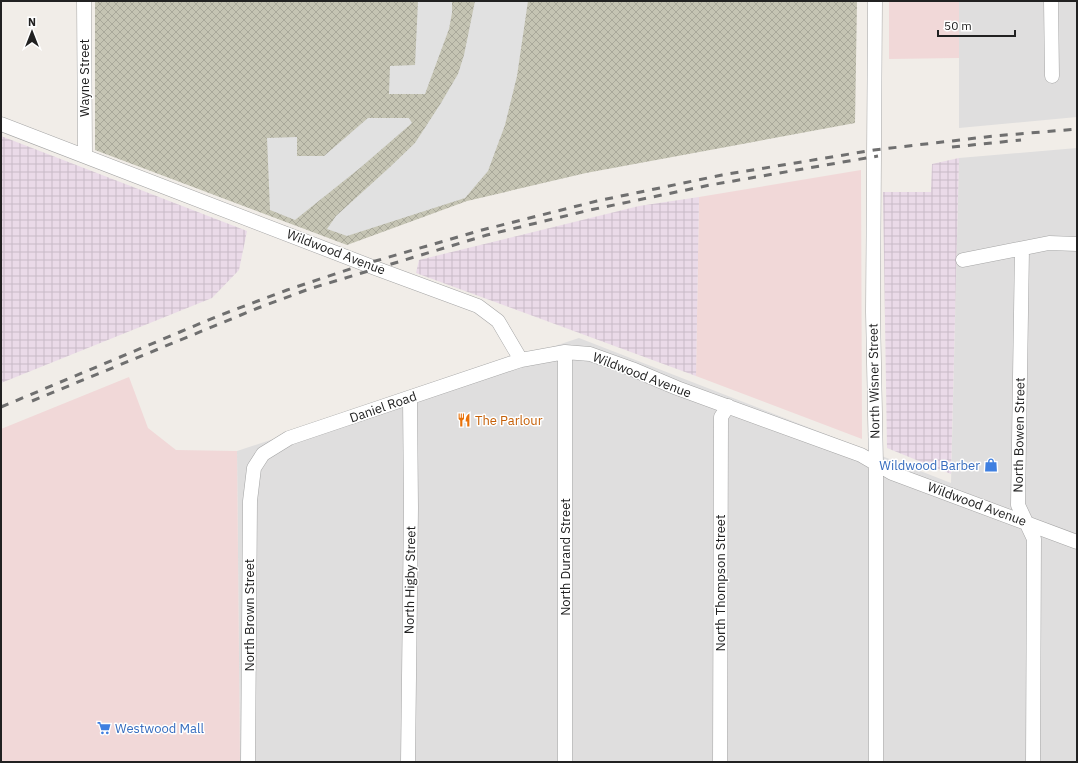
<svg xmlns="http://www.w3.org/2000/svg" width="1078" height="763" font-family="'IBM Plex Sans',sans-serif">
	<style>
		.residential { fill: #dfdede }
		.commercial { fill: #f1d8d8 }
		.industrial { fill: url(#industrial-grid) }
		.construction { fill: url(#construction-cross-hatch) }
		.parking { fill: #e1e1e1 }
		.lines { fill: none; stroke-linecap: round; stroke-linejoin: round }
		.minor-casing { stroke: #a5a5a5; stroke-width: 15 }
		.minor { stroke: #fff; stroke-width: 14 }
		.rail { stroke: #6f6f6f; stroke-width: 3; stroke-dasharray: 8 8; stroke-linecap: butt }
		.labels { text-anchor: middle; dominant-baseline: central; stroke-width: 3; stroke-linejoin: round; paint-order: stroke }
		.street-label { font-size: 13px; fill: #212121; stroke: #fff }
		.food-label { font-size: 13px; fill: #c56008; stroke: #fff; text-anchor: start }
		.shop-label { font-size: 13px; fill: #366cbe; stroke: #fff; text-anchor: end }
	</style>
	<defs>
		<pattern id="industrial-grid" width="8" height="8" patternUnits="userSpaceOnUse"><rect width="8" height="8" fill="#eadae8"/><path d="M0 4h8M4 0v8" fill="none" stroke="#c8bbc7"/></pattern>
		<pattern id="construction-cross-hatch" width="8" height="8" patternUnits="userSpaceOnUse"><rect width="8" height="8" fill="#c5c4b3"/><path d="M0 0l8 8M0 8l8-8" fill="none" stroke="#a9a89a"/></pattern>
	</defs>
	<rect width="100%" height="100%" fill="#f1ede8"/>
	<!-- residential -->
	<path class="residential" d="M959,1H1077V117L959,128Z
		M1077,148V762H240L237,451L579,338L951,483L959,158Z"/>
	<!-- commercial -->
	<path class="commercial" d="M889,1H959V58L889,59Z
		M861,170L862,439L696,376L699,197Z
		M129,377L148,428L176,450L237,451L240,762H1V429Z"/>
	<!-- industrial -->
	<path class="industrial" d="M1,136L247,231L239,270L212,298L1,383Z
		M959,158L951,474L887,448L883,192H931L932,164Z
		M699,197L696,376L416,273L419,260L639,206Z"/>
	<!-- construction -->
	<path class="construction" d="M95,1H857L855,123L586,173L467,201L347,245L95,150Z"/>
	<!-- parking -->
	<path class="parking" d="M418,1H452V13L449,29L425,94H389L390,66L415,65Z
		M475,1H528L517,76L505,125L488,171L465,198L347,236L327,229L336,216L390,167L415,143L441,103L458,74L464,55Z
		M368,118H409L412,123L360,168L295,220L270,210L267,138L297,137V156H324Z"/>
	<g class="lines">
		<!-- minor casing -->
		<g class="minor-casing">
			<path id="minor" d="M84,1L85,155
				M875,1L873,312L876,464V762
				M1051,1L1052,76
				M1,124L375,268L478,306L498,321L521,360
				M1022,249L1018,505L1034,539L1033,762
				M963,260L1049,243L1077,244
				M248,762L250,501L254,468L263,454L289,438L521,360L565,352L590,354L632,369L677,388L861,455L892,473L1077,542
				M408,762L411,508L410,398
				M565,762V352
				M720,762L721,417L728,406"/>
		</g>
		<!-- minor -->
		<use href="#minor" class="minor"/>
		<!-- rail -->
		<path class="rail" d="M952,147L1021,140
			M32,401L258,308L309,289L487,235L590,210L710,185L878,156
			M1,407L218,316L287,290L365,264L482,230L597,201L722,175L874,150L994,136L1077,129"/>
	</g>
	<!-- icons -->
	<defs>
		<g id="restaurant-bare" transform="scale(1.08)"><path d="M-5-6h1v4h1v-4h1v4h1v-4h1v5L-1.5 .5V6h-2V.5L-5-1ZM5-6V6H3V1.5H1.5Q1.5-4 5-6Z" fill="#e8710a" stroke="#fff" stroke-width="2.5" paint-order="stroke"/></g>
		<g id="shop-bare" transform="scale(1.08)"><path d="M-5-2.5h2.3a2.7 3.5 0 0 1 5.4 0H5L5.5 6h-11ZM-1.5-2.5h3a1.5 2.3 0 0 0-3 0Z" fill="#3f7fe0" stroke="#fff" stroke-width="2.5" paint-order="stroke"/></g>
		<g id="supermarket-bare" transform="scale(1.08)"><path d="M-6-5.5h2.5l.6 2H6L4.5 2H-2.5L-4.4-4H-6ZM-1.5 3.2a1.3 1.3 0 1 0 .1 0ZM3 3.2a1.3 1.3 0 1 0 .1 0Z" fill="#3f7fe0" stroke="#fff" stroke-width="2.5" paint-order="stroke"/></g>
	</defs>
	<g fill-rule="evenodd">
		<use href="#restaurant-bare" x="464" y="420"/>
		<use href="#shop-bare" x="991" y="465"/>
		<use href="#supermarket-bare" x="104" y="728"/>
	</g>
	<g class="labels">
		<!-- street labels -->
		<g class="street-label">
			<text transform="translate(84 78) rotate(-90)">Wayne Street</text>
			<text transform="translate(336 252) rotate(21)">Wildwood Avenue</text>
			<text transform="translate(642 375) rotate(21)">Wildwood Avenue</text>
			<text transform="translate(874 381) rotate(-91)">North Wisner Street</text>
			<text transform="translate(383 407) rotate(-19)">Daniel Road</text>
			<text transform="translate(1019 435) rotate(-89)">North Bowen Street</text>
			<text transform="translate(977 504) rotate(20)">Wildwood Avenue</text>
			<text transform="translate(565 557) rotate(-90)">North Durand Street</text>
			<text transform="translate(410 580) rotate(-89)">North Higby Street</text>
			<text transform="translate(720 583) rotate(-90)">North Thompson Street</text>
			<text transform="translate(249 615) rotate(-90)">North Brown Street</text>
		</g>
		<!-- food labels -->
		<g class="food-label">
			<text x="475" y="420">The Parlour</text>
		</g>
		<!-- shop labels -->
		<g class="shop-label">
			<text x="980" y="465">Wildwood Barber</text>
			<text x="115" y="728" text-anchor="start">Westwood Mall</text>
		</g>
	</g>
	<!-- border -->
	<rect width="1078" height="763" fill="none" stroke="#212121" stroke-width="4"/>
	<!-- north arrow -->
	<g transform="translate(32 32)" stroke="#ffffff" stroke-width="3" paint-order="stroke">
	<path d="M0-3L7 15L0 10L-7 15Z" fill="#212121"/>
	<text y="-6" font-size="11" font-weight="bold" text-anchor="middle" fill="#212121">N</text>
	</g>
	<!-- scale -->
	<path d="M938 30v6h77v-6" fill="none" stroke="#212121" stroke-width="2"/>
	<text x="944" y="30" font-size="12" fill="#212121" stroke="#ffffff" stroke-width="3" paint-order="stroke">50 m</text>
</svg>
